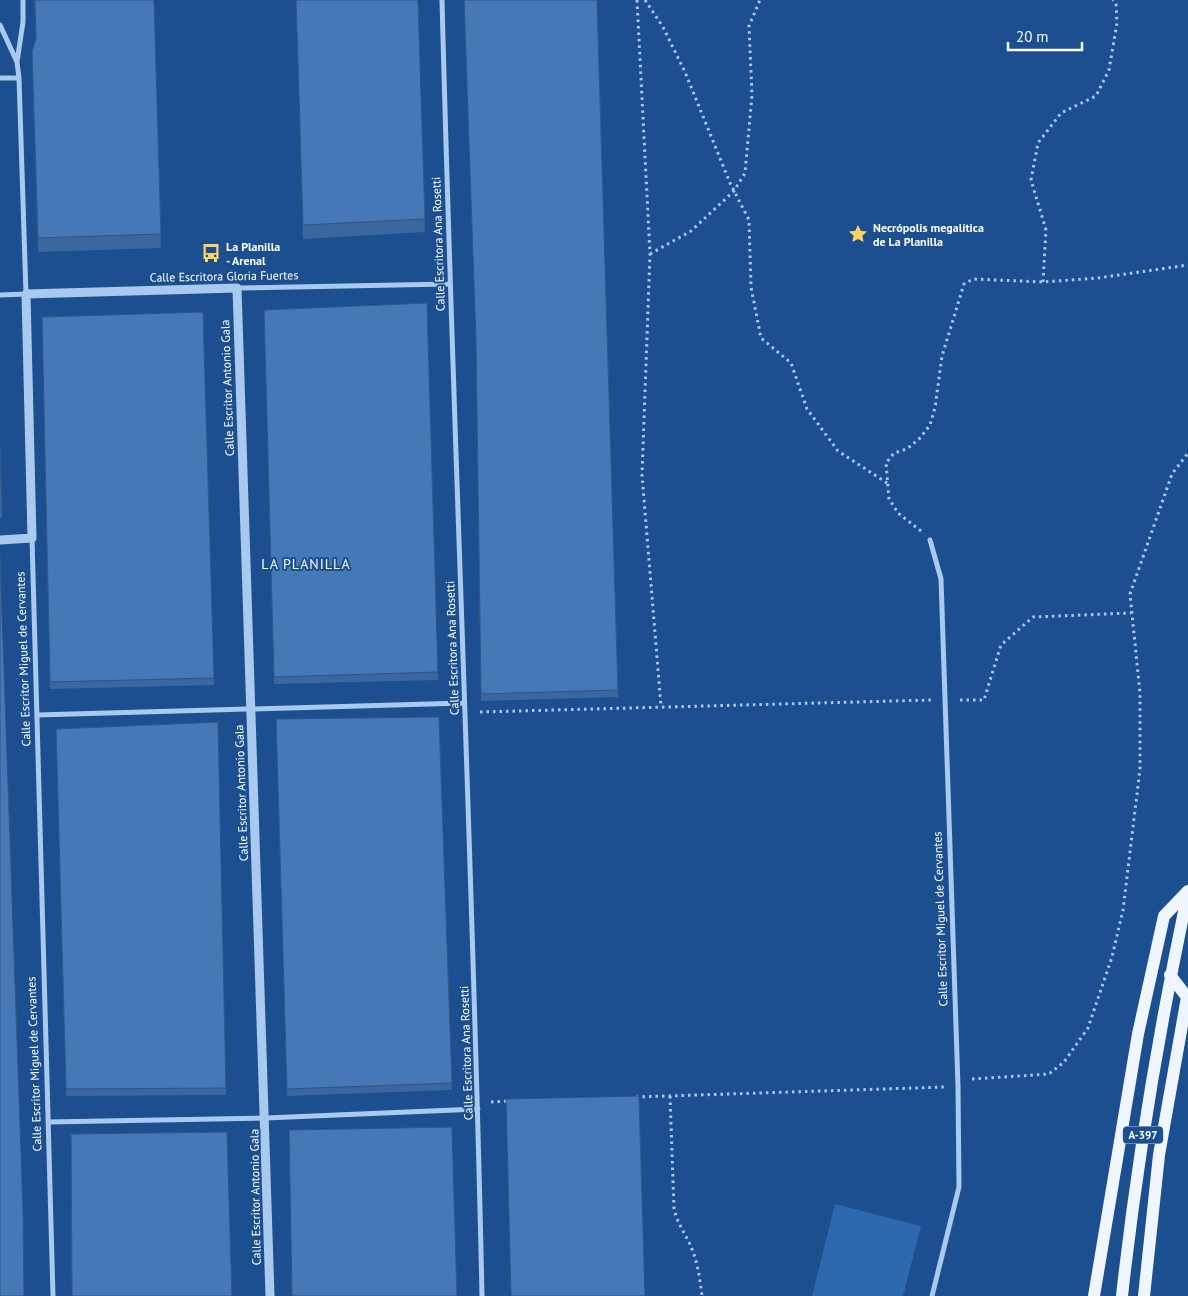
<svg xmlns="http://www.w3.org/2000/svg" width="1188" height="1296" font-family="'PT Sans',sans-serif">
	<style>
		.pitch { fill: #2e69ad }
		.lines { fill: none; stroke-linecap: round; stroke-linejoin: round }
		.path { stroke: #a9c9ee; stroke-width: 3; stroke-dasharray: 2.5 4; stroke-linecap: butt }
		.minor { stroke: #a9c9ee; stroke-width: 5 }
		.tertiary { stroke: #a9c9ee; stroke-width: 9 }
		.primary { stroke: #f0f6ff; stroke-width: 12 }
		.wall { fill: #3a679d }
		.building { fill: #4478b7; stroke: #305480 }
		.labels { text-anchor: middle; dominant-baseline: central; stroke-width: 4; stroke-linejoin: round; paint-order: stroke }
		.shield { fill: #1b4f8f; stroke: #bbcadd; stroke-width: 1 }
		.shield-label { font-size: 11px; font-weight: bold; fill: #fff }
		.poi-label { font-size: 12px; font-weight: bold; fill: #fff; stroke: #1b4f8f; text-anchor: start }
		.street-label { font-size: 12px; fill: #fff; stroke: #1b4f8f }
		.neighbourhood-label { font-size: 14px; letter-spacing: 1px; fill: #fff; stroke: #1b4f8f }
	</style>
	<rect width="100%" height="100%" fill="#1b4f8f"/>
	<!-- pitch -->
	<path class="pitch" d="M835,1204L921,1226L903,1296H812Z"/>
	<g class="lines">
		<!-- path -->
		<path class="path" d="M637,0L650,254L642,475L661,706
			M645,0L663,27L685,72L730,183L749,220L751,287L761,338L791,363L807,409L838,451L887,483
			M650,254L691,231L734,191L745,173L752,95L749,26L760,0
			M1043,282L1046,230L1031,180L1038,143L1061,113L1096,96L1109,70L1117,23L1116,4L1113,0
			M921,531L898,513L889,499L886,463L894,453L907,449L920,438L930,425L935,408L942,356L964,284L973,279L1043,282L1098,278L1188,265
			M960,700H984L1001,645L1033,617L1131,613
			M480,712L931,700
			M972,1079L1049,1074L1064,1062L1088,1028L1112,957L1123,910L1140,769V693L1130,594L1172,474L1188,453
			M670,1096L674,1208C677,1224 686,1234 692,1249C698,1264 700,1280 702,1296
			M636,1097L945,1087
			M491,1102L510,1101"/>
		<!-- minor -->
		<path class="minor" d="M442,0C453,432 473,864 482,1296
			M0,25L17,62L19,78L26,294L0,295
			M17,62L23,22V0
			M0,78H19
			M237,288L449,284
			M32,538L53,1296
			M930,540L941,579L958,1086L959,1187L932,1296
			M37,715L464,703
			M48,1122L266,1118L478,1109"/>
		<!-- tertiary -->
		<path class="tertiary" d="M0,540L32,538L26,294L237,288L270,1296"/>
		<!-- primary -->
		<path class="primary" d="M1094,1296L1138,1034L1164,916L1188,891
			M1122,1296C1137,1160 1160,1025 1188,892
			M1144,1296L1159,1155L1187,997L1170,975"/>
	</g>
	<!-- wall -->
	<path class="wall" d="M34,0H154L161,248L38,252L32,65V51L36,39Z
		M296,0H418L425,232L303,239Z
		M597,0L618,697L481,701L476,349Z
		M427,303L438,680L274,684L264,310Z
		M203,312L214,685L50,689L42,317Z
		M0,447L2,504V518H0Z
		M439,717L452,1090L287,1096L276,719Z
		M218,722L226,1095L66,1096L56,729Z"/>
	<!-- building -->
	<path class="building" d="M35,0H154L161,234L38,238L32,51L36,38Z
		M296,0H418L425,219L303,225Z
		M464,0H597L618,690L481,694L476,342Z
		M427,303L438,672L274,677L264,310Z
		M203,312L214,678L50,682L42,317Z
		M0,447L2,504H0Z
		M0,555L23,1210L24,1296H0Z
		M439,717L452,1083L287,1089L276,719Z
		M218,722L226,1088L66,1089L56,729Z
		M639,1096L645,1296H511L506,1099Z
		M452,1127L457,1296H292L289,1130Z
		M227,1132L232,1296H72L71,1134Z"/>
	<!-- icons -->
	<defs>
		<g id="sight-bare" transform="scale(1.5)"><path d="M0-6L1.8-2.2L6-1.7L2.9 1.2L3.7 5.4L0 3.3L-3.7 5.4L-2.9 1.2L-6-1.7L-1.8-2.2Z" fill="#ffd166" stroke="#1b4f8f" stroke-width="2.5" paint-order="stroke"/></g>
		<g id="bus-bare" transform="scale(1.5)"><path d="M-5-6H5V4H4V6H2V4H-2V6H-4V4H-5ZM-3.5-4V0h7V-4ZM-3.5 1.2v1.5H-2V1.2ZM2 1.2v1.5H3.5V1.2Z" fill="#ffd166" stroke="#1b4f8f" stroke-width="2.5" paint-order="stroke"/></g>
	</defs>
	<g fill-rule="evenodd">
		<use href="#sight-bare" x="858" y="234"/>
		<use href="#bus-bare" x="211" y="253"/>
	</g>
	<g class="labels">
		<!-- shield labels -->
		<rect class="shield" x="1123" y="1126.5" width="40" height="17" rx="4"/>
		<g class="shield-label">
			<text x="1143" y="1135">A-397</text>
		</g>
		<!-- poi labels -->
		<g class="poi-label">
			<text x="873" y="227">Necrópolis megalítica<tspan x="873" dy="14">de La Planilla</tspan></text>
			<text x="226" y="246">La Planilla<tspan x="226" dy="14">- Arenal</tspan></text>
		</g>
		<!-- street labels -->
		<g class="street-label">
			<text transform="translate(438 244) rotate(-92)">Calle Escritora Ana Rosetti</text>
			<text transform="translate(224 276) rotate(-1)">Calle Escritora Gloria Fuertes</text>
			<text transform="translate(227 388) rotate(-92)">Calle Escritor Antonio Gala</text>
			<text transform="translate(452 648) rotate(-92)">Calle Escritora Ana Rosetti</text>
			<text transform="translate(23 659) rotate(-92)">Calle Escritor Miguel de Cervantes</text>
			<text transform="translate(241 793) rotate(-92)">Calle Escritor Antonio Gala</text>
			<text transform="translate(940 919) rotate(-92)">Calle Escritor Miguel de Cervantes</text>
			<text transform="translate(466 1053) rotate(-92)">Calle Escritora Ana Rosetti</text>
			<text transform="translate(34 1064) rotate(-92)">Calle Escritor Miguel de Cervantes</text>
			<text transform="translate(255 1197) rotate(-91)">Calle Escritor Antonio Gala</text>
		</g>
		<!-- neighbourhood labels -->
		<g class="neighbourhood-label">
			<text x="306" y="564">LA PLANILLA</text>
		</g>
	</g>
	<!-- scale -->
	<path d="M1008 42v8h74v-8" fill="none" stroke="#ffffff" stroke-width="2.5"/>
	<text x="1016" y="42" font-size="15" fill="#ffffff" stroke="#1b4f8f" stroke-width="4" paint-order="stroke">20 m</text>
</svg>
